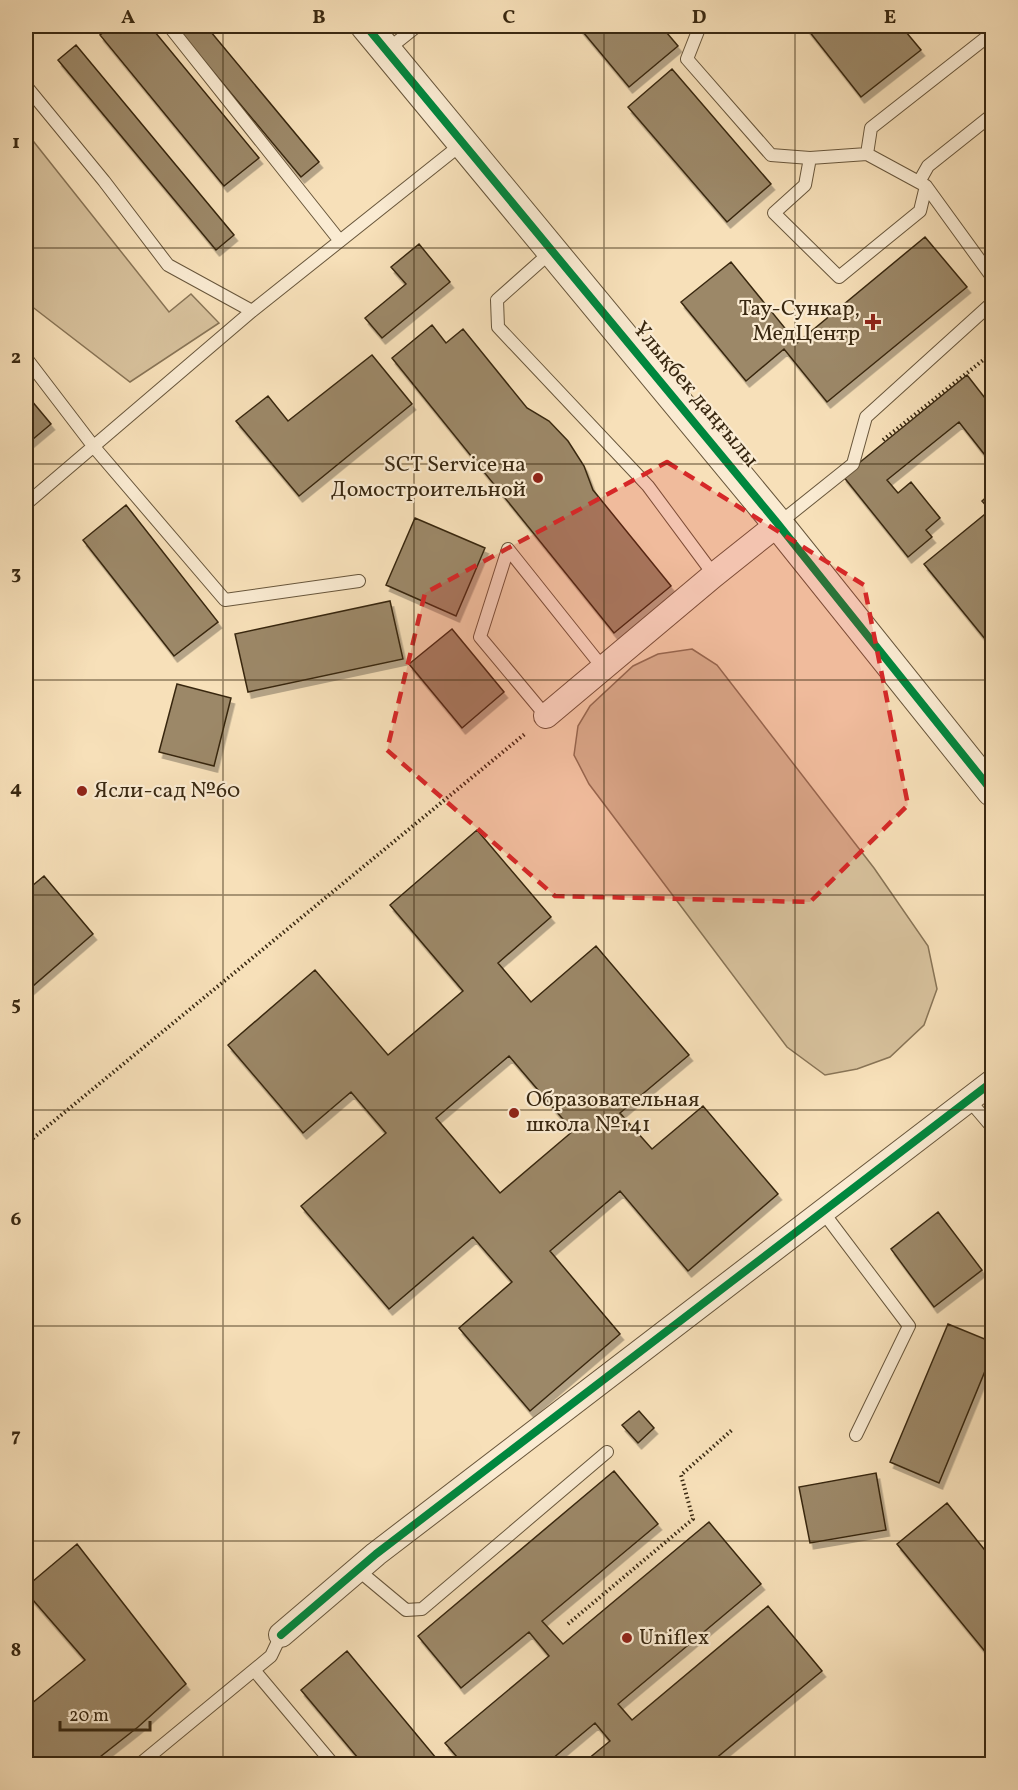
<svg xmlns="http://www.w3.org/2000/svg" width="1018" height="1790" font-family="Vollkorn,serif">
	<style>
		.green { fill: #d7c19c; stroke: #887456; stroke-width: 1.5 }
		.building { fill: #9c8868; stroke: #392811; stroke-width: 1.5; fill-rule: evenodd; filter: url(#shadow) }
		.lines { fill: none; stroke-linecap: round; stroke-linejoin: round }
		.service-casing { stroke: #68563b; stroke-width: 14 }
		.minor-casing { stroke: #68563b; stroke-width: 26 }
		.tertiary-casing { stroke: #68563b; stroke-width: 32 }
		.path { stroke: #392811; stroke-width: 4; stroke-dasharray: 1.5 3; stroke-linecap: butt }
		.service { stroke: #faebd2; stroke-width: 12 }
		.minor { stroke: #faebd2; stroke-width: 24 }
		.tertiary { stroke: #faebd2; stroke-width: 30 }
		.cycleway-casing { stroke: #faebd2; stroke-width: 11 }
		.cycleway { stroke: #00873e; stroke-width: 8 }
		.marked { fill: #d62828; fill-opacity: 0.2; stroke: #d62828; stroke-width: 4.5; stroke-dasharray: 12 8; stroke-linejoin: round }
		.grid { fill: none; stroke: #392811; stroke-width: 1.5; stroke-opacity: 0.55 }
		.poi-dot { fill: #8f2418; stroke: #faebd2; stroke-width: 2 }
		.labels { text-anchor: middle; dominant-baseline: central; stroke-width: 4.5; stroke-linejoin: round; paint-order: stroke }
		.poi-label { font-size: 22px; fill: #392811; stroke: #faebd2; text-anchor: start }
		.street-label { font-size: 22px; fill: #392811; stroke: #faebd2 }
		.neatline { fill: none; stroke: #392811; stroke-width: 2 }
		.grid-label { font-size: 20px; text-anchor: middle; font-weight: bold; fill: #392811 }
	</style>
	<defs>
		<filter id="shadow"><feDropShadow dx="3.5" dy="6" stdDeviation="0" flood-color="#0004"/></filter>
	</defs>
	<rect width="100%" height="100%" fill="#f7e0b9"/>
	<filter id="stains"><feTurbulence type="fractalNoise" baseFrequency=".00333" numOctaves="4"/><feColorMatrix values="0 0 0 0 .2 0 0 0 0 .09 0 0 0 0 .02 0 0 0 .5 -.17"/></filter>
	<radialGradient id="worn" r=".72"><stop offset=".6" stop-color="#630" stop-opacity="0"/><stop offset="1" stop-color="#630" stop-opacity=".3"/></radialGradient>
	<!-- green -->
	<path class="green" d="M26,132L169,312L191,294L219,323L130,382L26,302Z
		M692,649L717,665L874,868L928,946L937,989L924,1025L890,1057L857,1069L825,1075L787,1047L589,784L574,755L578,726L590,706L633,666L658,654Z"/>
	<!-- building -->
	<path class="building" d="M112,26H150L259,158L224,186L100,35Z
		M175,26H206L319,162L301,177Z
		M578,26H661L678,46L629,87Z
		M805,26H901L921,50L861,97Z
		M76,45L234,235L216,250L58,60Z
		M672,69L771,184L727,222L628,107Z
		M925,237L967,287L827,402L784,349L746,381L681,302L731,262L797,343Z
		M419,244L450,282L382,338L365,318L406,284L391,267Z
		M432,325L446,343L463,329L527,408L549,421L568,441L584,466L593,490L671,586L614,633L392,358Z
		M372,355L412,404L299,496L236,421L268,396L288,421Z
		M967,375L992,407V464L959,422L887,480L898,493L911,482L940,518L926,530L932,537L908,557L843,476Z
		M26,394L51,424L26,445Z
		M992,492V642L990,645L924,564L990,510L982,501Z
		M126,505L218,622L174,656L83,540Z
		M415,518L485,548L456,616L386,585Z
		M390,601L403,659L248,692L235,634Z
		M452,629L504,692L462,728L409,664Z
		M177,684L231,698L214,766L159,752Z
		M477,830L551,917L498,963L531,1002L596,946L689,1055L620,1113L652,1149L703,1106L778,1194L688,1271L620,1191L550,1251L620,1334L530,1411L459,1328L512,1282L473,1237L389,1309L301,1206L386,1133L351,1092L303,1133L228,1045L315,970L388,1055L463,991L390,905ZM509,1056L573,1131L500,1193L436,1118Z
		M44,876L93,934L26,992V891Z
		M938,1212L982,1270L934,1307L891,1249Z
		M948,1324L992,1342V1354L939,1483L890,1462Z
		M639,1411L654,1428L638,1443L622,1425Z
		M614,1471L658,1524L542,1621L563,1644L709,1522L761,1584L618,1704L632,1720L768,1606L822,1671L709,1764H582L610,1741L595,1723L546,1764H463L445,1743L549,1656L529,1632L461,1688L418,1636Z
		M876,1473L886,1530L810,1543L799,1487Z
		M947,1503L992,1559V1660L897,1544Z
		M77,1544L186,1684L138,1727L91,1764H26V1708L85,1660L26,1592V1587Z
		M347,1651L441,1764H363L301,1690Z"/>
	<g class="lines">
		<!-- service casing -->
		<g class="service-casing">
			<path id="service" d="M169,26L340,241
				M700,26L687,59L771,155L810,158L805,185L774,213L839,277L920,211L926,186L992,277
				M387,50L417,26
				M26,86L104,181L168,265L252,311
				M867,154L871,128L992,33
				M810,158L867,154L926,186
				M919,182L928,166L992,115
				M552,251L497,300L498,327L648,486L714,575
				M26,358L94,447L225,600L359,581
				M26,504L252,311L463,143
				M778,524L853,464L866,417L992,303
				M546,716L480,637L508,549L603,668
				M969,1100L992,1127
				M823,1212L909,1326L856,1435
				M358,1570L406,1610L422,1609L607,1452
				M254,1670L333,1764
				M140,1764L271,1656L281,1635"/>
		</g>
		<!-- minor casing -->
		<g class="minor-casing">
			<path id="minor" d="M546,716L714,575L778,524
				M281,1635L376,1554L992,1082"/>
		</g>
		<!-- tertiary casing -->
		<g class="tertiary-casing">
			<path id="tertiary" d="M366,26L778,524L992,791"/>
		</g>
		<!-- path -->
		<path class="path" d="M883,440L992,353
			M26,1144L526,733
			M568,1624L693,1519L681,1475L732,1430"/>
		<!-- service -->
		<use href="#service" class="service"/>
		<!-- minor -->
		<use href="#minor" class="minor"/>
		<!-- tertiary -->
		<use href="#tertiary" class="tertiary"/>
		<!-- cycleway casing -->
		<g class="cycleway-casing">
			<path id="cycleway" d="M366,26L778,524L992,791
				M281,1635L376,1554L992,1082"/>
		</g>
		<!-- cycleway -->
		<use href="#cycleway" class="cycleway"/>
	</g>
	<!-- marked area -->
	<path class="marked" d="M667,462L864,585L908,805L810,902L555,896L387,750L425,593Z"/>
	<!-- grid -->
	<path class="grid" d="M223,26V1764M414,26V1764M604,26V1764M795,26V1764M26,248H992M26,464H992M26,680H992M26,895H992M26,1110H992M26,1326H992M26,1541H992"/>
	<!-- markers -->
	<g class="poi-dot">
		<path d="M870 313h6v6h6v6h-6v6h-6v-6h-6v-6h6z"/>
		<circle cx="538" cy="478" r="6"/>
		<circle cx="82" cy="791" r="6"/>
		<circle cx="514" cy="1113" r="6"/>
		<circle cx="627" cy="1638" r="6"/>
	</g>
	<g class="labels">
		<!-- poi labels -->
		<g class="poi-label">
			<text x="860" y="309" text-anchor="end">Тау-Сункар,<tspan x="860" dy="25">МедЦентр</tspan></text>
			<text x="526" y="465" text-anchor="end">SCT Service на<tspan x="526" dy="25">Домостроительной</tspan></text>
			<text x="94" y="791">Ясли-сад №60</text>
			<text x="526" y="1100">Образовательная<tspan x="526" dy="25">школа №141</tspan></text>
			<text x="639" y="1638">Uniflex</text>
		</g>
		<!-- street labels -->
		<g class="street-label">
			<text transform="translate(695 395) rotate(50)">Ұлықбек даңғылы</text>
		</g>
	</g>
	<!-- margin -->
	<rect width="1018" height="1790" fill="none" stroke="#f7e0b9" stroke-width="66"/>
	<!-- scale -->
	<path d="M60 1721v9h90v-9" fill="none" stroke="#392811" stroke-width="3"/>
	<text x="69" y="1721" font-size="18" fill="#392811" stroke="#faebd2" stroke-width="4.5" paint-order="stroke">20 m</text>
	<rect x="33" y="33" width="952" height="1724" class="neatline"/>
	<g class="grid-label">
		<text x="128" y="23">A</text>
		<text x="319" y="23">B</text>
		<text x="509" y="23">C</text>
		<text x="699" y="23">D</text>
		<text x="890" y="23">E</text>
		<text x="16" y="148">1</text>
		<text x="16" y="363">2</text>
		<text x="16" y="579">3</text>
		<text x="16" y="794">4</text>
		<text x="16" y="1010">5</text>
		<text x="16" y="1225">6</text>
		<text x="16" y="1441">7</text>
		<text x="16" y="1656">8</text>
	</g>
	<rect width="100%" height="100%" filter="url(#stains)"/>
	<rect width="100%" height="100%" fill="url(#worn)"/>
</svg>
